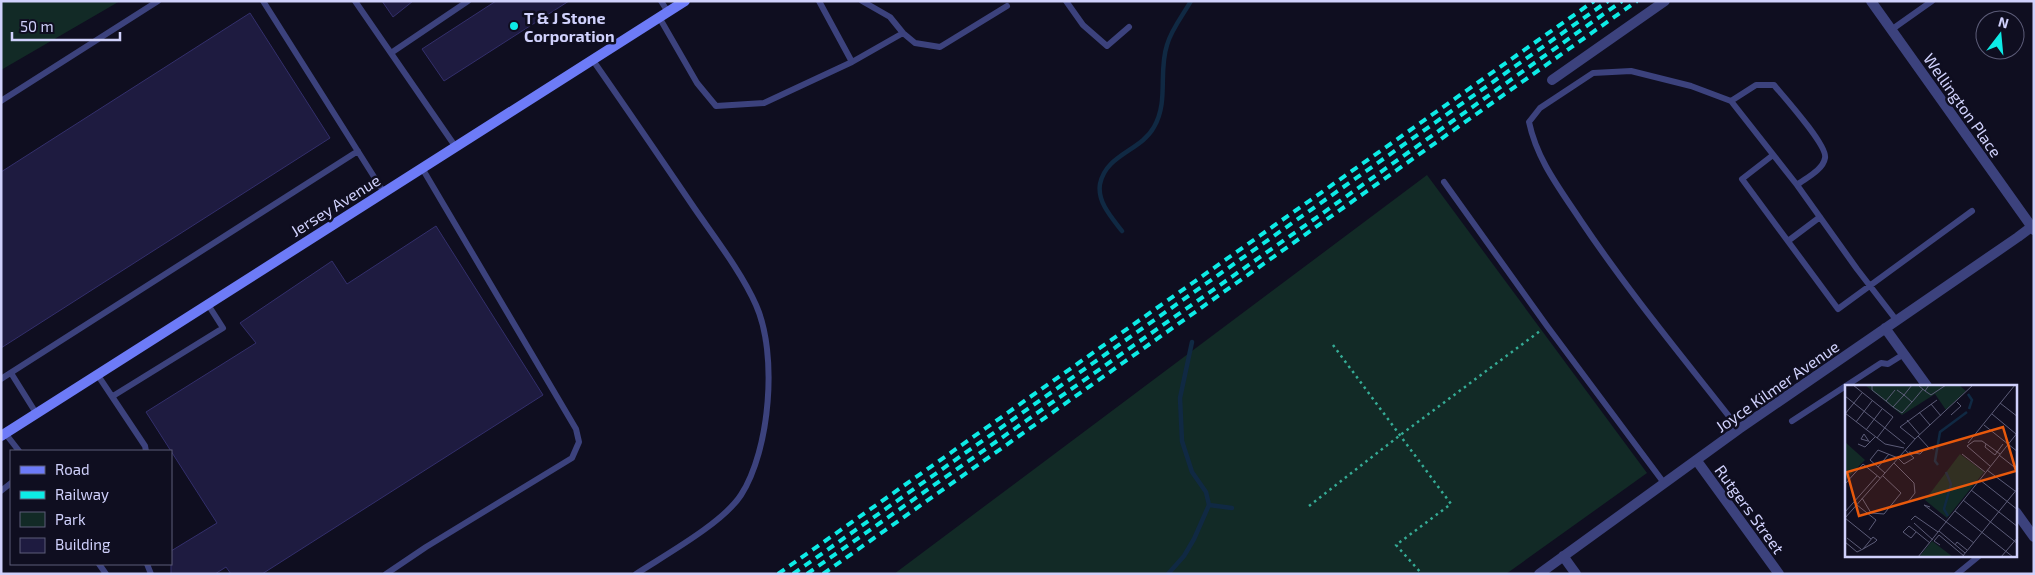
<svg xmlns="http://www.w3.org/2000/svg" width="2035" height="575" font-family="'Exo 2',sans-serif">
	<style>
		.green { fill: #122a26 }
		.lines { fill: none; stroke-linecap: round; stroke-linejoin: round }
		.stream { stroke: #102943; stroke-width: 4.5 }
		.building { fill: #1e1b40; stroke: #332f6b }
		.path { stroke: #35ac96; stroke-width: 2.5; stroke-dasharray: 2.5 4; stroke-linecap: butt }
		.lane { stroke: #3c427d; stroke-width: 6 }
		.street { stroke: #3c427d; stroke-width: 10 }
		.secondary { stroke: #6d7bf7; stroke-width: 10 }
		.rail { stroke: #0debe6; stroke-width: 4; stroke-dasharray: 8 6; stroke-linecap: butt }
		.poi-dot { fill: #0debe6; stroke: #0f0e20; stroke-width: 2 }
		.labels { text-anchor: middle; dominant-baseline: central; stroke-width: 5; stroke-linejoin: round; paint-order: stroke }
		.poi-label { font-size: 16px; font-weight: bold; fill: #d0d1fc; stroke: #0f0e20; text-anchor: start }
		.street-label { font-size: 16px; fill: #d0d1fc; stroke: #0f0e20 }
		.inset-river { fill: none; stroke: #102943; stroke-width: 2.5 }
		.inset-road { fill: none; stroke: #5c5c78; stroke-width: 1 }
		.view { fill: #e8590c; fill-opacity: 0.15; stroke: #e8590c; stroke-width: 2.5 }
		.inset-edge { fill: none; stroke: #d0d1fc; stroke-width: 2.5 }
	</style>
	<rect width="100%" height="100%" fill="#0f0e20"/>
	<!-- green -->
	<path class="green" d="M1,1H120L1,70Z
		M1427,175L1647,473L1506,574H894Z"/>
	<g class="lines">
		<!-- stream -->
		<path class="stream" d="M1122,231C1112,218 1097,202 1100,184C1106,154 1141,151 1154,127C1169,101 1158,72 1167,45C1171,30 1183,15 1191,1
			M1209,505L1232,508
			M1168,574L1184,556L1194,539L1209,505L1206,492L1192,472L1182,441L1180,398L1192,342"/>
	</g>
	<!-- building -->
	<path class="building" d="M382,1H413L393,17Z
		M496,1H569L444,81L422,49Z
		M250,13L330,138L1,348V172Z
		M436,226L543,395L262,574H231L226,567L215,574H171V551L217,523L146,412L256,343L240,323L332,261L347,284Z"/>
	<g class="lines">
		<!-- path -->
		<path class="path" d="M1333,345L1451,504L1396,545L1422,574
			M1309,506L1399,436L1540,331"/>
		<!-- lane -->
		<path class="lane" d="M263,1L383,191
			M355,1L455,146
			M661,1L668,12
			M862,1L890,17L903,33L915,43L940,47L1007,6
			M1066,1L1083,25L1107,46L1129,27
			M659,17L697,83L716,106L764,103L852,62L819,1
			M1891,30L1932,1
			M391,53L468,1
			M592,59C627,109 661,159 695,209C715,238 742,273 756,305C778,354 770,450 741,495C723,523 665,555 636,574
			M852,62L903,33
			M1,101L158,1
			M1731,101L1756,85H1774C1784,97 1828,146 1825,158C1823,170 1806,178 1797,185
			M1773,155L1742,179L1838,309L1972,211
			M1444,182L1547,326L1664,483
			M1788,241L1820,217
			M11,373L36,413
			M97,374L145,446L146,451
			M1,379L358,151
			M113,396L223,328L207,303
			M1792,421L1881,363L1888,364L1904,354
			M1739,429C1686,361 1630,294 1581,221C1560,189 1537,160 1529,122L1540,108L1593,73L1631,71L1691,86L1731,101L1797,185L1857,269L1897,321
			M5,433L19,451
			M1,491L11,483
			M99,564L106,574
			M147,564L151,574
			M386,574L426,547L572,458L579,442L576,429L422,168
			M1957,574L1979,556"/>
		<!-- street -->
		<path class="street" d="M1871,1L2034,230
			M1552,80L1665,1
			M1885,328L1927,386
			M1697,461L1779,574
			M2016,512L2034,537
			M1563,556L1576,574
			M1539,574L1739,429L2018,237L2034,225"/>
		<!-- secondary -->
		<path class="secondary" d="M1,436L685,1"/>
		<!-- rail -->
		<path class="rail" d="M778,574L1594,1
			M793,574L1608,1
			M807,574L1313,220L1622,1
			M823,574L1637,1"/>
	</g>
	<!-- markers -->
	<circle class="poi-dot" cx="514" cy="26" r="5"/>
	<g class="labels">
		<!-- poi labels -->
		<g class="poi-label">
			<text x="524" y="17">T &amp; J Stone<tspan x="524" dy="18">Corporation</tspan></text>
		</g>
		<!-- street labels -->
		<g class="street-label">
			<text transform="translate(1963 105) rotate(55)">Wellington Place</text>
			<text transform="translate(335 205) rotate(-32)">Jersey Avenue</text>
			<text transform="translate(1777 386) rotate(-35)">Joyce Kilmer Avenue</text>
			<text transform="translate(1750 509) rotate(54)">Rutgers Street</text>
		</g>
	</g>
	<!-- overview -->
	<g transform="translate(1845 385)">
		<rect width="172" height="172" fill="#0f0e20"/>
		<path d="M20,0H114L121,6L101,25L90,9L57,30ZM0,57L20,75L1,94L0,93ZM115,69L139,87L102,133L80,115ZM87,156L108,172H74Z" fill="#122a26"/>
		<path class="inset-river" d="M123,9L127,15L124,24M93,80L90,76L95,47L122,27M101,87L106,99L99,124L103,131"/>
		<path class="inset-road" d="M8,0L48,32L32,53M27,0V5L41,16L50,5M73,0L80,6L84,0M52,5L59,10L67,0M80,6L86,10L101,0M0,11L60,59M41,16L48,22L59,10L67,17L57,28L48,22M67,17L78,4M155,18L173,32M86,19L96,31M74,27L85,40M0,28L40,59L59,63M0,29L17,8M147,29L171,49M106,30L116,21L112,17M62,35L75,50M11,37L27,16M139,40L173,67M21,45L37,24M73,51L84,63L89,64M70,54L55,42L92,15M23,56L16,54L19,49L25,58M123,58L170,0M13,59L20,62L30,52M141,59L140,62L150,70L158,59M64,67L75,69L79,65M117,69L140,87M154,70L173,85M53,73L59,79L69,73L60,65M49,78L69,98L70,108L63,117M145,81L122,61L129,56H137L155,69M33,82L44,69M142,85L170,106M40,88L25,75L33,65L53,73M135,95L173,125M0,99L18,79L35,93M126,105L173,142M17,113L26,128L39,129L56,108L38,91M118,115L173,159M12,120L31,135L24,145M85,122L79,120L129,158M110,126L168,172M0,127L32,91M0,133L71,53L128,0M0,133L26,154M66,135L70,131L93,147M69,138L88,155M94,146L120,168M71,147L66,153L58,147L64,141L85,158M2,153L16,164M0,157L12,167L18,164L30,157L32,155L28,152L18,164M95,160L89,156L94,150L119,171M110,160L112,157L122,165M73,172L173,47M117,172L173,103M156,172L173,152"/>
		<path class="view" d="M158,42L171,86L14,131L2,87Z"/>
		<rect width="172" height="172" class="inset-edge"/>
	</g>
	<!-- border -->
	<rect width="2035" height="575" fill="none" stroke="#d0d1fc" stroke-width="5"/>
	<!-- legend -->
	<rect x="10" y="450" width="162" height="115" fill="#0f0e20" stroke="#5c5c78"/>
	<rect x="20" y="466" width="25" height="8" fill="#6d7bf7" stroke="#5c5c78"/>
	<text x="55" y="475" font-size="15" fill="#d0d1fc">Road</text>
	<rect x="20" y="491" width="25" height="8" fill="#0debe6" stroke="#5c5c78"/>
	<text x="55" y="500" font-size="15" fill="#d0d1fc">Railway</text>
	<rect x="20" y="512" width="25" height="15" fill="#122a26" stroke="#5c5c78"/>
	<text x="55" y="525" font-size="15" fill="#d0d1fc">Park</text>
	<rect x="20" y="538" width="25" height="15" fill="#1e1b40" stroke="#5c5c78"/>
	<text x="55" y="550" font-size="15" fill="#d0d1fc">Building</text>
	<!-- north arrow -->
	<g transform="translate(2000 35) rotate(16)"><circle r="24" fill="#0f0e20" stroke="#5c5c78"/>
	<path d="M0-4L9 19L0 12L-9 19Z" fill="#0debe6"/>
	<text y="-8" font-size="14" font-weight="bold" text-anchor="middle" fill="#d0d1fc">N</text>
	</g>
	<!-- scale -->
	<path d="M12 32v8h108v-8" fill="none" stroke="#d0d1fc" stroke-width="2.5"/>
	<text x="20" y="32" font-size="15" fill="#d0d1fc" stroke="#0f0e20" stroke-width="4" paint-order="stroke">50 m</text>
</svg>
